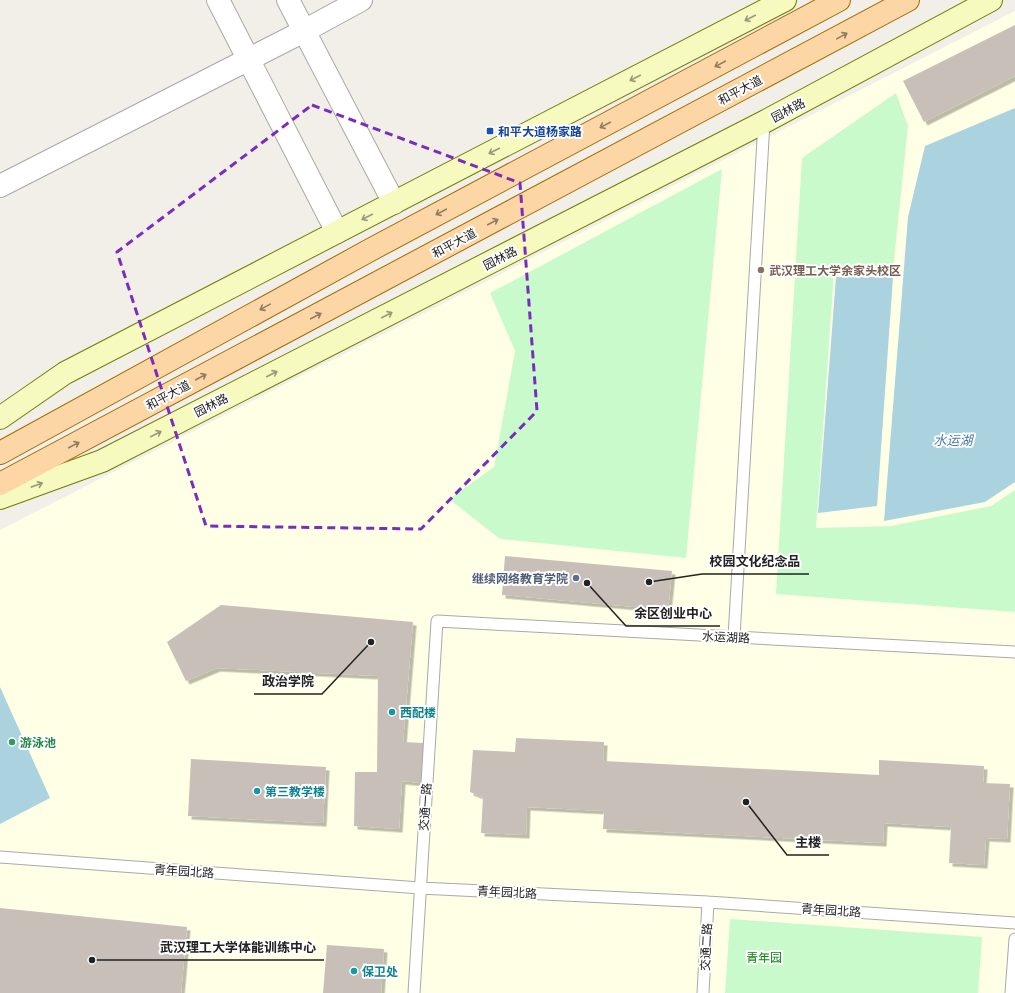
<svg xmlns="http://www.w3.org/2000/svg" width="1015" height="993" font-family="Poppins,'Noto Sans SC',sans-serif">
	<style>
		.education { fill: #ffffe5 }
		.park { fill: #c8facc }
		.water { fill: #aad3df }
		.building { fill: #c7bfb8; filter: url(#shadow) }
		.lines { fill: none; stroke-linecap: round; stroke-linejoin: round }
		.lane-casing { stroke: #a9a9a9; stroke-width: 13 }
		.street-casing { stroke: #a9a9a9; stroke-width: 24 }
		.secondary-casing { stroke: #707d05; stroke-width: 24 }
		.primary-casing { stroke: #a06b00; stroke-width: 24 }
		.lane { stroke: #fff; stroke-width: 11 }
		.street { stroke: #fff; stroke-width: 22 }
		.secondary { stroke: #f7fabf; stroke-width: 22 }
		.primary { stroke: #fcd6a4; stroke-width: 22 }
		.oneway { stroke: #979978 }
		.oneway2 { stroke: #8f7c63 }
		.marked { fill: none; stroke: #7b2cbf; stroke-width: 3; stroke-dasharray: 8 5; stroke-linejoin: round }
		.transit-dot { fill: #1a4fb4; stroke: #fff; stroke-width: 1.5 }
		.education-dot { fill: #8d6e63; stroke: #fff; stroke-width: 1.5 }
		.service-dot { fill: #5c6f8a; stroke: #fff; stroke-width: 1.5 }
		.culture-dot { fill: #0f9aa8; stroke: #fff; stroke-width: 1.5 }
		.leisure-dot { fill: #2e9e5b; stroke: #fff; stroke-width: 1.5 }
		.labels { text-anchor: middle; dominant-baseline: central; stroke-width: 4; stroke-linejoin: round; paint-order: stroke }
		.street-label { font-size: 12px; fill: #222; stroke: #fff }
		.transit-label { font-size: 12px; font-weight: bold; fill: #164399; stroke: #fff; text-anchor: start }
		.education-label { font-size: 12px; font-weight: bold; fill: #785e54; stroke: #fff; text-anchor: start }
		.service-label { font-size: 12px; font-weight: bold; fill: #4e5e75; stroke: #fff; text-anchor: end }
		.culture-label { font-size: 12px; font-weight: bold; fill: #0d838f; stroke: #fff; text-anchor: start }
		.leisure-label { font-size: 12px; font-weight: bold; fill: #27864d; stroke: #fff; text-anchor: start }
		.park-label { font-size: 12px; fill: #0c8416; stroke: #fff }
		.water-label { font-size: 13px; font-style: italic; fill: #4a7aab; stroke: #fff }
		.leader { fill: none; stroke: #222; stroke-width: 1.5 }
		.callout-dot { fill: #222; stroke: #fff; stroke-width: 1.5 }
		.callout-label { font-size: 13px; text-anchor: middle; font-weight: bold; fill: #222; stroke: #fff; stroke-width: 4; stroke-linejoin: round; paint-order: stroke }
	</style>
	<defs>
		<filter id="shadow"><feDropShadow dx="3.5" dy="3.5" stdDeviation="0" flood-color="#0004"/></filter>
	</defs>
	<rect width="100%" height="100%" fill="#f2efe9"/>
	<!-- education -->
	<path class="education" d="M1015,11V993H0V530Z"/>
	<!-- park -->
	<path class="park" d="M896,93L908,126L893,269L834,272L816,528L891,526L991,506L1015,490V612L776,594L802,158Z
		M722,169L686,558L500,539L449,499L494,467L515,351L490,293Z
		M730,919L982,937L978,993H725Z"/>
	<!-- water -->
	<path class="water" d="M1015,108V482L985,502L884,521L908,217L925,146Z
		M836,277H893L877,506L818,513Z
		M0,687L50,798L0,824Z"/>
	<!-- building -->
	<path class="building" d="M1015,25V76L924,122L903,81Z
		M505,556L672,571L668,610L502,595Z
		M221,605L413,622L403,742L425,743L421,783L402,781L399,829L354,826L355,772H377L378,676L217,668L186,681L167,642Z
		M516,738L604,742L603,761L879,775V760L984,766L983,783L1010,784L1007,839L986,838L984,865L949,863L951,827L884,823L883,843L603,829L604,811L527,807L526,835L481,833L483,797L470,792L473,750L515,752Z
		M191,759L326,767L323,823L188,816Z
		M0,908L187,927L181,993H0Z
		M327,945L384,949L381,993H323Z"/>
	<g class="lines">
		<!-- lane casing -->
		<g class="lane-casing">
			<path id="lane" d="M734,637L764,122
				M0,857L420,888L708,902L1015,923
				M414,993L437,621L1015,652
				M703,993L708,902
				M1011,993L1015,939"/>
		</g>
		<!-- street casing -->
		<g class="street-casing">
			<path id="street" d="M218,0L337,232
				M288,0L394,203
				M0,186L304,31L361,0"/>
		</g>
		<!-- secondary casing -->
		<g class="secondary-casing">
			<path id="secondary" d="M0,418L65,373L785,0
				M0,498L102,461L764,122L991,0"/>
		</g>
		<!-- primary casing -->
		<g class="primary-casing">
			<path id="primary" d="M0,453L372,249L839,0
				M0,484L908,0"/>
		</g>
		<!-- lane -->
		<use href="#lane" class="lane"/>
		<!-- street -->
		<use href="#street" class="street"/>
		<!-- secondary -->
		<use href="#secondary" class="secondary"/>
		<!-- primary -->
		<use href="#primary" class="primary"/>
	</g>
	<!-- one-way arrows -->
	<defs><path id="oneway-shaft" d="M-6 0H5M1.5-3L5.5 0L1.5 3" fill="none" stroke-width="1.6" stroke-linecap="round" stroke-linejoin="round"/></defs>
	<g class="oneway">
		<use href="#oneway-shaft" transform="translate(750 18) rotate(153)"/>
		<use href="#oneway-shaft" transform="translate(635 78) rotate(153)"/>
		<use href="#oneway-shaft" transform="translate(494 151) rotate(153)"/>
		<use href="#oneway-shaft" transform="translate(367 217) rotate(153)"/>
		<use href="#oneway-shaft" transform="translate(387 315) rotate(-27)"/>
		<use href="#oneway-shaft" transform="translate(272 374) rotate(-27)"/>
		<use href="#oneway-shaft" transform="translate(156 434) rotate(-27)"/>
		<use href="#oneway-shaft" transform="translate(37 485) rotate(-20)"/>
	</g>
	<g class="oneway2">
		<use href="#oneway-shaft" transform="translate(842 36) rotate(-29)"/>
		<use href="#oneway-shaft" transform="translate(720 64) rotate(152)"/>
		<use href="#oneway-shaft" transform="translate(605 125) rotate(152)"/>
		<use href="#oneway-shaft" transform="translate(441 212) rotate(152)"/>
		<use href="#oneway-shaft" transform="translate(493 222) rotate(-28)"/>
		<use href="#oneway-shaft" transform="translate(265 307) rotate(151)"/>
		<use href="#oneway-shaft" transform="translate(316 316) rotate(-28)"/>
		<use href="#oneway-shaft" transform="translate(201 377) rotate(-28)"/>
		<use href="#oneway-shaft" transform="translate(74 445) rotate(-28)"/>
	</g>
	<!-- marked area -->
	<path class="marked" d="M312,105L520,183L537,411L421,529L206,526L117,252Z"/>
	<!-- markers -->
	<rect class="transit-dot" x="486" y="127" width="8" height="8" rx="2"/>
	<circle class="education-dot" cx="761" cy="270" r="4"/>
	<circle class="service-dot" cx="576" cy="578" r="4"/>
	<g class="culture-dot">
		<circle cx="392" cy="712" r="4"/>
		<circle cx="257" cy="791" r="4"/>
		<circle cx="354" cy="971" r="4"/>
	</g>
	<circle class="leisure-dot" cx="12" cy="742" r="4"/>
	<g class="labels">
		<!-- street labels -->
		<g class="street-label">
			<text transform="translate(740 90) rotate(-28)">和平大道</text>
			<text transform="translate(788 110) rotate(-28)">园林路</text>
			<text transform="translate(454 243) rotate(-28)">和平大道</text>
			<text transform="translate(500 258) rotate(-27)">园林路</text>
			<text transform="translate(168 395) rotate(-28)">和平大道</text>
			<text transform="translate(211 405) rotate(-27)">园林路</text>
			<text transform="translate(726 637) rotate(3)">水运湖路</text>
			<text transform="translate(425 807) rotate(-86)">交通一路</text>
			<text transform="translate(184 871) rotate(4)">青年园北路</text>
			<text transform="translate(507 892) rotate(3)">青年园北路</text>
			<text transform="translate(831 910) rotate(4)">青年园北路</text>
			<text transform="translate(706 947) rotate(-87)">交通二路</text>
		</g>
		<!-- transit labels -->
		<g class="transit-label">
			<text x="498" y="131">和平大道杨家路</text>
		</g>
		<!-- education labels -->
		<g class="education-label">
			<text x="769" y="270">武汉理工大学余家头校区</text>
		</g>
		<!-- service labels -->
		<g class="service-label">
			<text x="568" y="578">继续网络教育学院</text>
		</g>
		<!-- culture labels -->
		<g class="culture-label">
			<text x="400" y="712">西配楼</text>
			<text x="265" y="791">第三教学楼</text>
			<text x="362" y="971">保卫处</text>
		</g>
		<!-- leisure labels -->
		<g class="leisure-label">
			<text x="20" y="742">游泳池</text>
		</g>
		<!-- park labels -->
		<g class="park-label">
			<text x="764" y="957">青年园</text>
		</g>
		<!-- water labels -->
		<g class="water-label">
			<text x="953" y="440">水运湖</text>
		</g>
	</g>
	<!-- callouts -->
	<path class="leader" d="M649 582L702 574H809M587 583L626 626H720M371 642L322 694H254M746 802L787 855H829M92 960L152 960H324"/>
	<g class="callout-dot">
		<circle cx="649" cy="582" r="4"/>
		<circle cx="587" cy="583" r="4"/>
		<circle cx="371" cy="642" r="4"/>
		<circle cx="746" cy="802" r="4"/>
		<circle cx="92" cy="960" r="4"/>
	</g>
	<g class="callout-label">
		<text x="755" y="566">校园文化纪念品</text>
		<text x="673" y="618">余区创业中心</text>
		<text x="288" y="686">政治学院</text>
		<text x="808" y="847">主楼</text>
		<text x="238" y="952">武汉理工大学体能训练中心</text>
	</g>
</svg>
